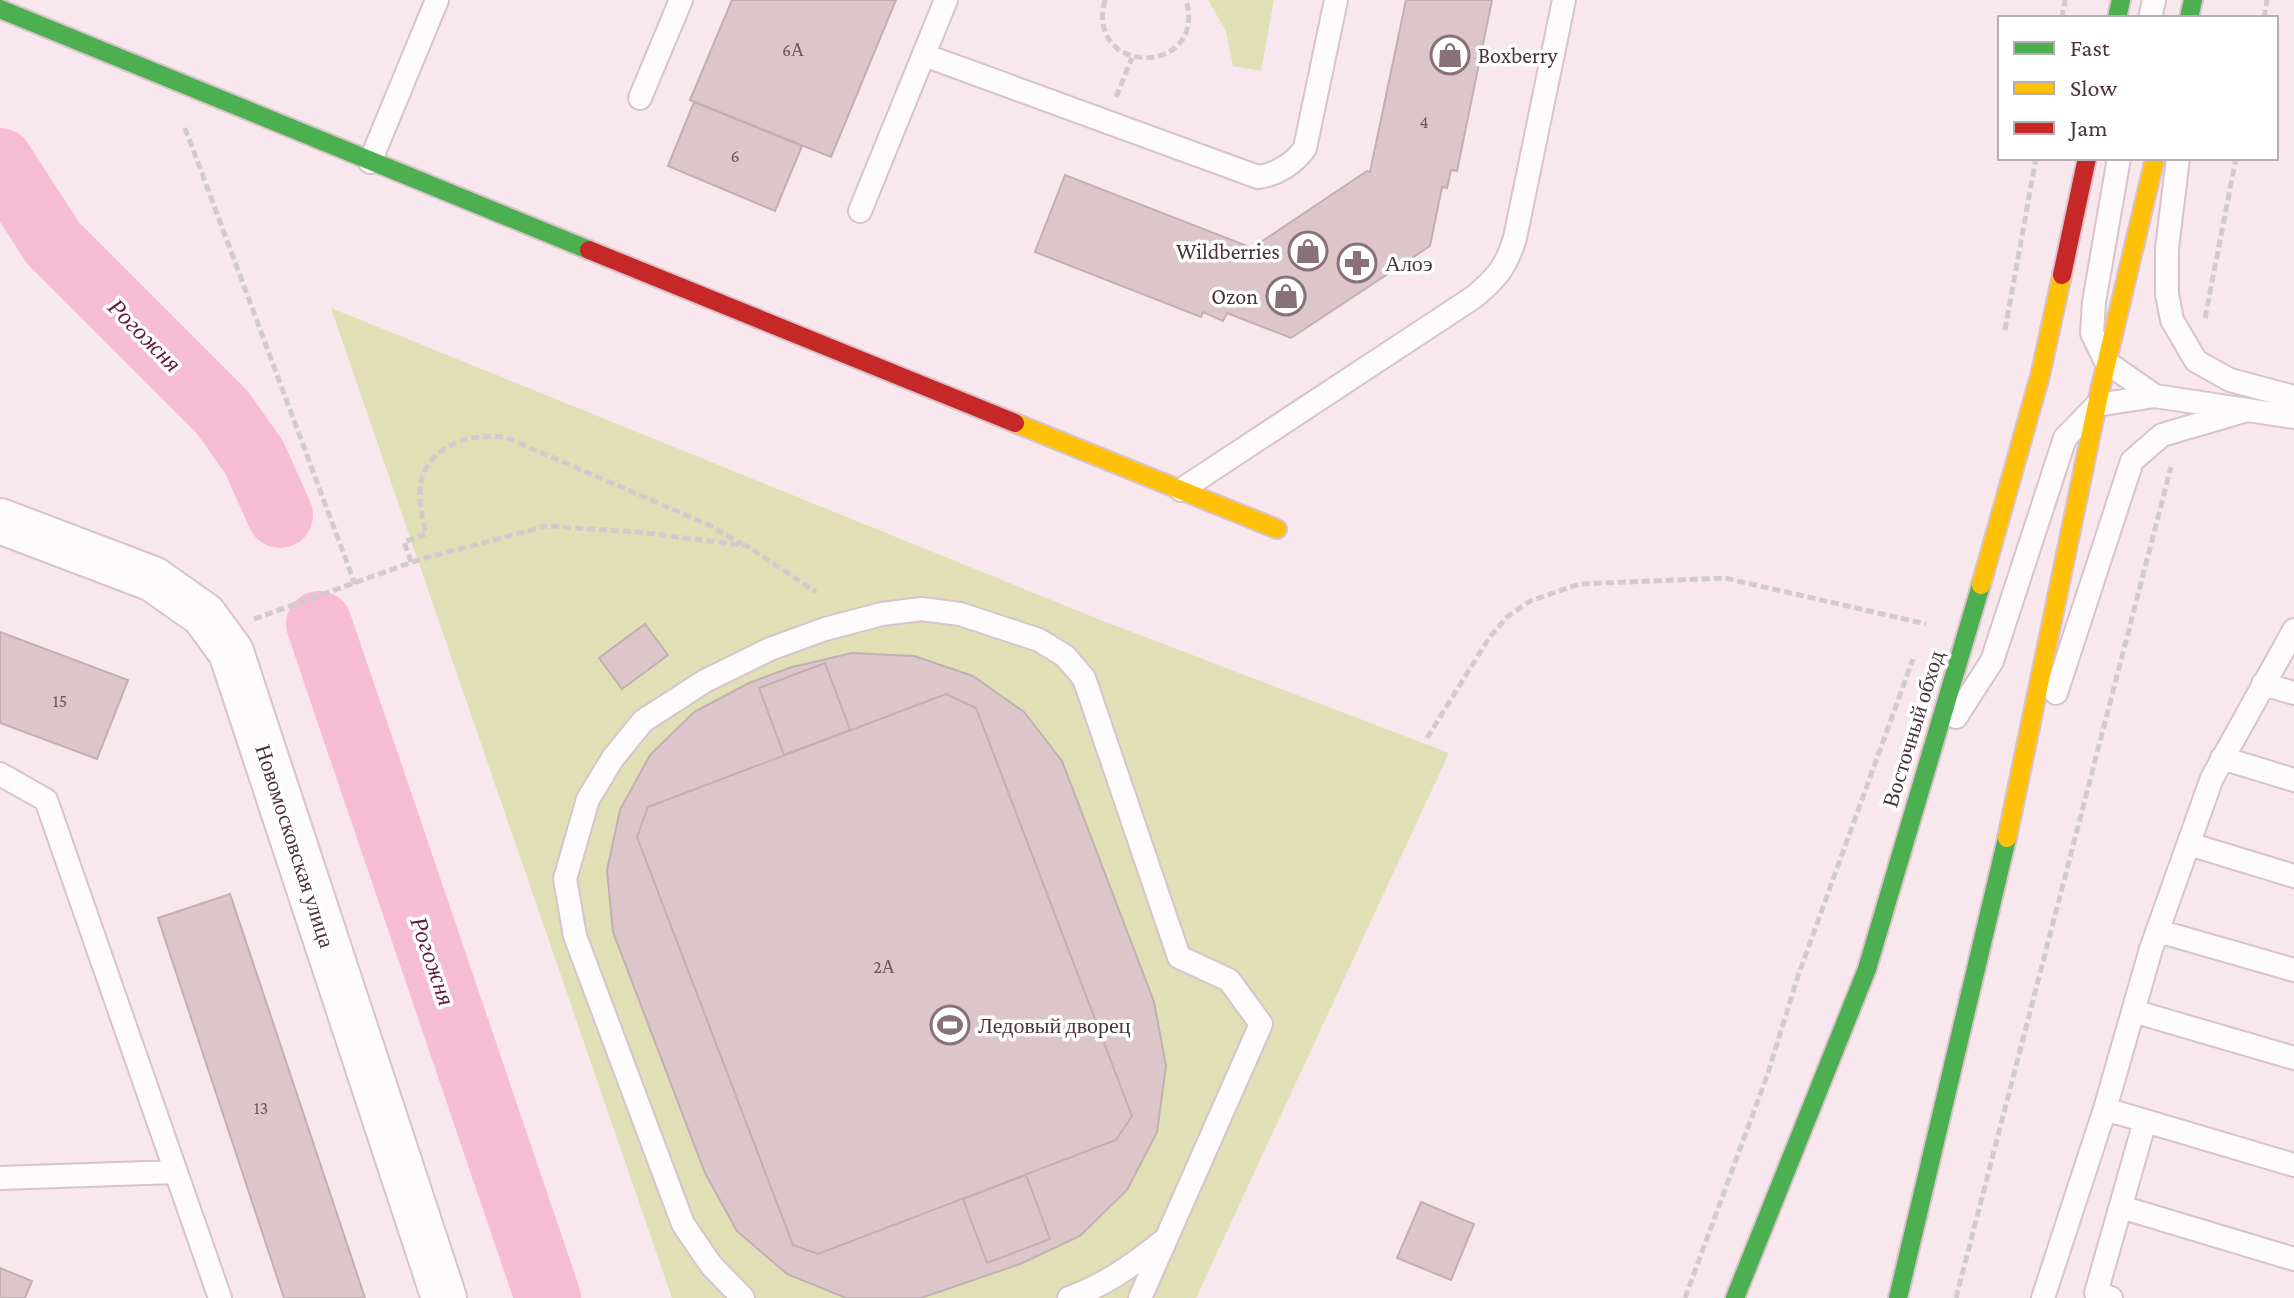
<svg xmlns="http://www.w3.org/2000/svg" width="2294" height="1298" font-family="'Crimson Pro',serif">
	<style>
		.green { fill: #e1dfb5 }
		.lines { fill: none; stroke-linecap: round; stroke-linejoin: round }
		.river { stroke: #f5bcd3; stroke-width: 66 }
		.building { fill: #dcc6ca; stroke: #c3afb3; stroke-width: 2 }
		.lane-casing { stroke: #d8c3cb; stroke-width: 26 }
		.street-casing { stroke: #d8c3cb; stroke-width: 48 }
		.fast-casing { stroke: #d8c3cb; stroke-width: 22 }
		.slow-casing { stroke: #d8c3cb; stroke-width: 22 }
		.jam-casing { stroke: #d8c3cb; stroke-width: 22 }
		.path { stroke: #d2cbcd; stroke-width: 5; stroke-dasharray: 8 4; stroke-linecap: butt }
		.lane { stroke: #fefbfc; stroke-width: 22 }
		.street { stroke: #fefbfc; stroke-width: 44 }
		.fast { stroke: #4caf50; stroke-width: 18 }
		.slow { stroke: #ffc107; stroke-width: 18 }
		.jam { stroke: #c62828; stroke-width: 18 }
		.labels { text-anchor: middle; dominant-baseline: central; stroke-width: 7; stroke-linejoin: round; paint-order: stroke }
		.number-label { font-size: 18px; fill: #705660 }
		.poi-label { font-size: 22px; fill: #4c313c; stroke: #fff; text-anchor: start }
		.street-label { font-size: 22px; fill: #4c313c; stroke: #fff }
		.water-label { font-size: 24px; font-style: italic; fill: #63193f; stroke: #fff }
	</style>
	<rect width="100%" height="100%" fill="#f8e7ed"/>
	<!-- green -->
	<path class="green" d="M1208,0H1274L1261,71L1233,66L1226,31Z
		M331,308L1098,619L1449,753L1196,1298H672Z"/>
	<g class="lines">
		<!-- river -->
		<path class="river" d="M0,161L53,243L222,412L254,457L280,515
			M319,624L548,1298"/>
	</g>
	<!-- building -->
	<path class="building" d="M732,0H896L831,157L690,100Z
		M1406,0H1492L1457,171L1451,170L1447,188L1442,187L1430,246L1291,338L1227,313L1223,321L1203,312L1201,317L1035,252L1065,175L1252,248L1367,171L1370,172Z
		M694,102L802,146L775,211L668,166Z
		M645,624L668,655L622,689L599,658Z
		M0,632L128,680L97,759L0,723Z
		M852,653L914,656L973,676L1024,712L1062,761L1154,1002L1166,1066L1157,1132L1127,1190L1080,1236L1020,1264L921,1298H846L787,1274L737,1231L705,1173L613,932L607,870L620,810L650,755L694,712L749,683L792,667Z
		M825,663L850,730L784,755L759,688Z
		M946,694L976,708L1132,1116L1116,1140L818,1254L793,1245L637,837L648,807Z
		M230,894L365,1298H284L158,918Z
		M1026,1175L1050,1239L987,1263L963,1199Z
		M1421,1202L1474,1224L1451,1280L1397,1258Z
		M0,1268L32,1281L25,1298H0Z"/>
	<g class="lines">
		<!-- lane casing -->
		<g class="lane-casing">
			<path id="lane" d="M2150,18L2154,0
				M924,55L1258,177C1276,175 1295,163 1305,148L1336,0
				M640,98L681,0
				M2119,158L2094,302L2092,333L2106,362L2155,396
				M2178,158L2167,248V294L2172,320L2196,361L2230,380L2294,397
				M370,162L437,0
				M860,211L946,0
				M1181,490L1474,297C1497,278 1506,267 1515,238L1564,0
				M2263,684L2294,693
				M2056,693L2132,461L2162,435L2244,411
				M1956,717L1992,661L2065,438L2097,405L2155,396L2294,417
				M2222,758L2294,780
				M0,774L46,800L220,1298
				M2189,844L2294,876
				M2158,931L2294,970
				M2133,1011L2294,1058
				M2105,1109L2294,1165
				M0,1178L175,1172
				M2121,1207L2294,1259
				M743,1298L711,1265L683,1224L575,936L565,879L588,799L613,758L643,721L705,681L770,649L825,629L882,614L922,609L960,614L1039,640L1065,656L1084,678L1179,957L1229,980L1261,1024L1140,1298
				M1069,1298C1105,1285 1133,1265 1163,1241
				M2043,1298L2105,1109L2151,949L2212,778L2294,630
				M2111,1298L2096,1293L2145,1121"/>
		</g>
		<!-- street casing -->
		<g class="street-casing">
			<path id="street" d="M0,521L153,579L204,615L231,652L444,1298"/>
		</g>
		<!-- fast casing -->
		<g class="fast-casing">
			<path id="fast" d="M0,9L589,250
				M2117,18L2121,0
				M2189,18L2193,0
				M1735,1298L1867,969L1981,585
				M1898,1298L2007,838"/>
		</g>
		<!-- slow casing -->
		<g class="slow-casing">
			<path id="slow" d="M1015,423L1277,529
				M1981,585L2040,376L2062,275
				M2007,838L2100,390L2155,158"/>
		</g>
		<!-- jam casing -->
		<g class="jam-casing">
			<path id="jam" d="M589,250L1015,423
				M2062,275L2087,158"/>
		</g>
		<!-- path -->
		<path class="path" d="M1105,0C1084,77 1208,77 1186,0
			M2062,18L2065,0
			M2264,18L2267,0
			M1116,97L1132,58
			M185,128L355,584
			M2205,318L2236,158
			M2005,330L2036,158
			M411,562L404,542L426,534C423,520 419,504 420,490C423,446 471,431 507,438L709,525L742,544
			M254,619L418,560L546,526L639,532L747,546L816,592
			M1427,738L1489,638L1507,617L1530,601L1579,584L1725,578L1926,624
			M1685,1298L1768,1073L1798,976L1913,659
			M1956,1298L2171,467"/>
		<!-- lane -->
		<use href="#lane" class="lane"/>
		<!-- street -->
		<use href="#street" class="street"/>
		<!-- fast -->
		<use href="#fast" class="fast"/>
		<!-- slow -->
		<use href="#slow" class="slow"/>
		<!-- jam -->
		<use href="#jam" class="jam"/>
	</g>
	<!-- icons -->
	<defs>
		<g id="shop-ring" transform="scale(2)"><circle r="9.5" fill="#fff" stroke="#88717a" stroke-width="1.5"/><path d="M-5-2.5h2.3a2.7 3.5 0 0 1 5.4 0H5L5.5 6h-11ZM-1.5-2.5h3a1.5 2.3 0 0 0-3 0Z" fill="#88717a"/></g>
		<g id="pharmacy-ring" transform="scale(2)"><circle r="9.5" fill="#fff" stroke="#88717a" stroke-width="1.5"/><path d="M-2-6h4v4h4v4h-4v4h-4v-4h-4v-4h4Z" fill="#88717a"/></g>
		<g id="stadium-ring" transform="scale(2)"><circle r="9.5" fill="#fff" stroke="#88717a" stroke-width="1.5"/><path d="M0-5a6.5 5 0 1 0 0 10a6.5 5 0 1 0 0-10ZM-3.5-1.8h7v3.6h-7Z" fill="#88717a"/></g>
	</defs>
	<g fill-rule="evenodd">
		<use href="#shop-ring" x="1450" y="55"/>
		<use href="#shop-ring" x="1308" y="251"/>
		<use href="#pharmacy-ring" x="1357" y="263"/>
		<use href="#shop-ring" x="1286" y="296"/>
		<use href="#stadium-ring" x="950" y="1025"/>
	</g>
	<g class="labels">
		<!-- number labels -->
		<g class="number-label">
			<text x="793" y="50">6А</text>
			<text x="1424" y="122">4</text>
			<text x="735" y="156">6</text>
			<text x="60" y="701">15</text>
			<text x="884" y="967">2А</text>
			<text x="261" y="1108">13</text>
		</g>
		<!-- poi labels -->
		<g class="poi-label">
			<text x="1478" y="55">Boxberry</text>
			<text x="1280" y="251" text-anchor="end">Wildberries</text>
			<text x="1385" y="263">Алоэ</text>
			<text x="1258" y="296" text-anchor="end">Ozon</text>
			<text x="978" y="1025">Ледовый дворец</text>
		</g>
		<!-- street labels -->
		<g class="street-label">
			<text transform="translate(1913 729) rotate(-73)">Восточный обход</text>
			<text transform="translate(295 846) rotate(72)">Новомосковская улица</text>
		</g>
		<!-- water labels -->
		<g class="water-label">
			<text transform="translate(145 335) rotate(45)">Рогожня</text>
			<text transform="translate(433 961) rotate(71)">Рогожня</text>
		</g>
	</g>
	<!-- legend -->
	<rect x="1998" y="16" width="280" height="144" fill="#ffffff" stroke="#b7adb1" stroke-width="2"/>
	<rect x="2014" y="42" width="40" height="12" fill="#4caf50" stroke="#b7adb1" stroke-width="2"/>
	<text x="2070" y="56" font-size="24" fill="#4c313c">Fast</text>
	<rect x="2014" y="82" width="40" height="12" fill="#ffc107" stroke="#b7adb1" stroke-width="2"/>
	<text x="2070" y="96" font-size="24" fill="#4c313c">Slow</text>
	<rect x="2014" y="122" width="40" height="12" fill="#c62828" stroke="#b7adb1" stroke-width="2"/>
	<text x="2070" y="136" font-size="24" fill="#4c313c">Jam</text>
</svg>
